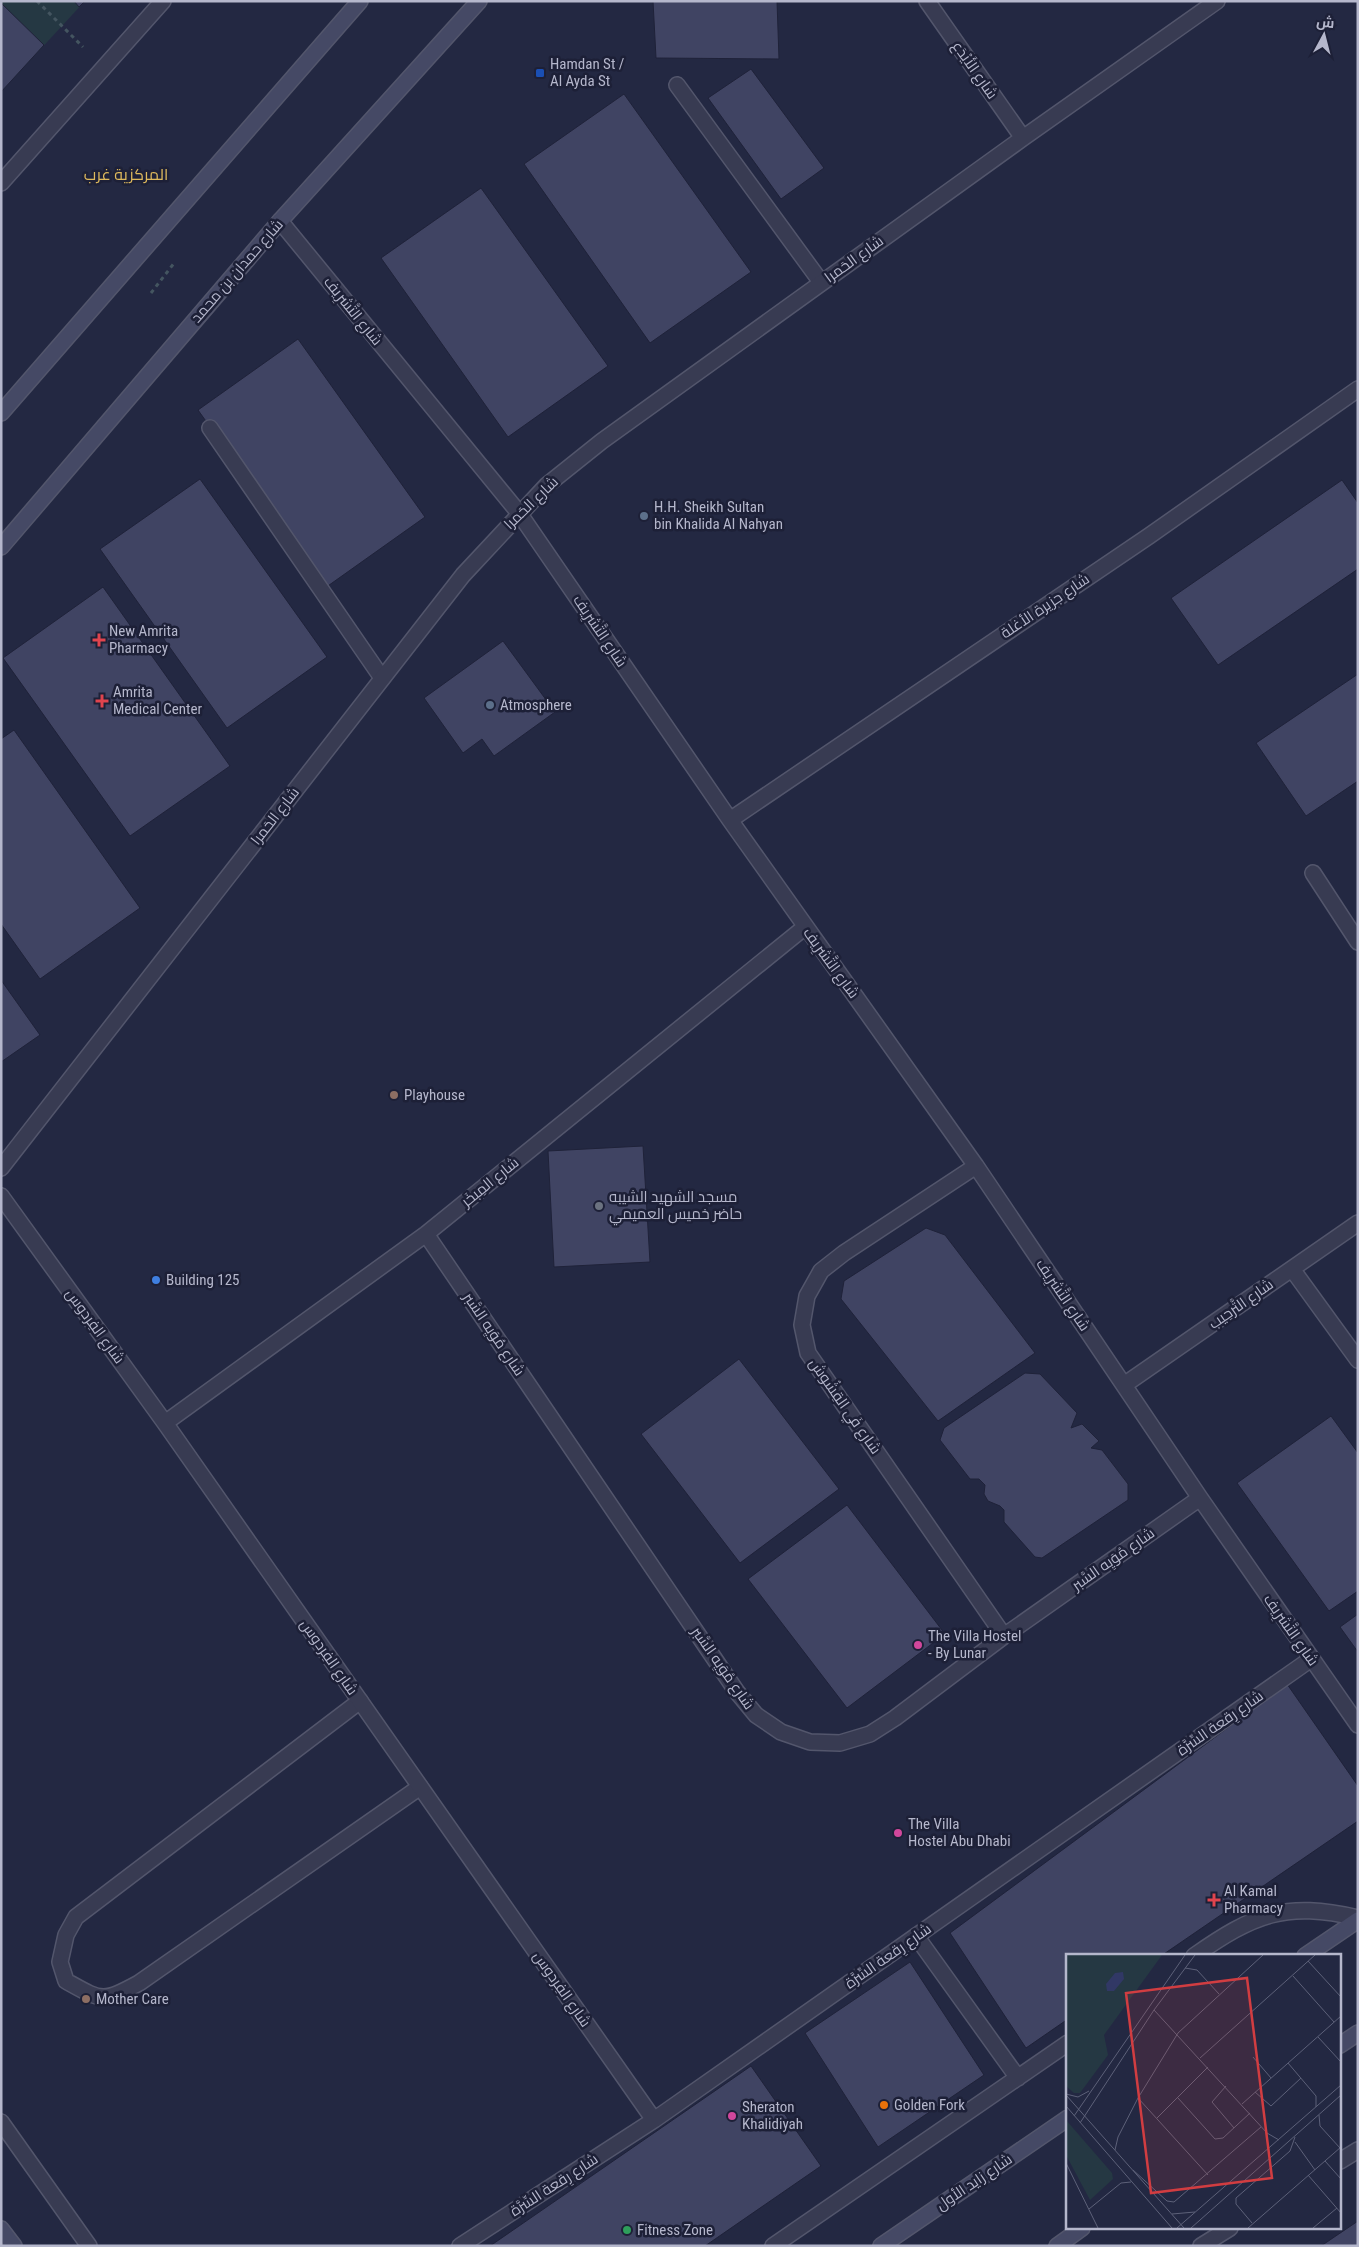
<svg xmlns="http://www.w3.org/2000/svg" width="1359" height="2247" font-family="'Roboto Condensed',Cairo,sans-serif">
	<style>
		.green { fill: #253843 }
		.building { fill: #404463; stroke: #1f2239 }
		.lines { fill: none; stroke-linecap: round; stroke-linejoin: round }
		.service-casing { stroke: #53566c; stroke-width: 18 }
		.minor-casing { stroke: #53566c; stroke-width: 18 }
		.secondary-casing { stroke: #53566c; stroke-width: 18 }
		.path { stroke: #445560; stroke-width: 3; stroke-dasharray: 4 4; stroke-linecap: butt }
		.service { stroke: #383b52; stroke-width: 15 }
		.minor { stroke: #383b52; stroke-width: 15 }
		.secondary { stroke: #454965; stroke-width: 15 }
		.transit-dot { fill: #1a4fb4; stroke: #1d2037; stroke-width: 2 }
		.service-dot { fill: #5c6f8a; stroke: #1d2037; stroke-width: 2 }
		.health-dot { fill: #e0444e; stroke: #1d2037; stroke-width: 2 }
		.education-dot { fill: #8d6e63; stroke: #1d2037; stroke-width: 2 }
		.worship-dot { fill: #6b7280; stroke: #1d2037; stroke-width: 2 }
		.shop-dot { fill: #3f7fe0; stroke: #1d2037; stroke-width: 2 }
		.hotel-dot { fill: #d1479c; stroke: #1d2037; stroke-width: 2 }
		.food-dot { fill: #e8710a; stroke: #1d2037; stroke-width: 2 }
		.leisure-dot { fill: #2e9e5b; stroke: #1d2037; stroke-width: 2 }
		.labels { text-anchor: middle; dominant-baseline: central; stroke-width: 5; stroke-linejoin: round; paint-order: stroke }
		.poi-label { font-size: 15px; fill: #b5b7cc; stroke: #1d2037; text-anchor: start }
		.street-label { font-size: 15px; fill: #b5b7cc; stroke: #1d2037 }
		.neighbourhood-label { font-size: 16px; fill: #deb95d; stroke: #1d2037 }
		.inset-road { fill: none; stroke: #5d6179; stroke-width: 1 }
		.view { fill: #d13d41; fill-opacity: 0.15; stroke: #d13d41; stroke-width: 2.5 }
		.inset-edge { fill: none; stroke: #b5b7cc; stroke-width: 2.5 }
	</style>
	<rect width="100%" height="100%" fill="#232842"/>
	<!-- green -->
	<path class="green" d="M1,1H85L1,92Z"/>
	<!-- building -->
	<path class="building" d="M74,1H85L79,7Z
		M653,1H777L779,59L656,58Z
		M1,3L44,45L1,92Z
		M751,69L824,168L781,199L708,98Z
		M624,94L751,272L650,343L524,164Z
		M481,188L608,366L508,437L381,258Z
		M298,339L425,517L325,588L198,410Z
		M200,479L327,657L227,728L100,549Z
		M1342,480L1358,503V569L1218,665L1171,598Z
		M103,587L230,766L130,836L3,658Z
		M503,641L555,712L494,756L482,739L463,753L424,698Z
		M1358,674V781L1306,816L1256,743Z
		M14,730L140,908L40,979L1,924V739Z
		M1,980L40,1035L1,1062Z
		M643,1146L650,1262L554,1267L548,1151Z
		M926,1228L945,1235L1035,1353L938,1421L841,1299L844,1281Z
		M739,1359L839,1489L740,1563L641,1434Z
		M1025,1373L1040,1374L1077,1413L1071,1428L1082,1424L1099,1441L1091,1448L1102,1450L1128,1484V1500L1042,1558L1035,1557L1004,1522V1510L1000,1506L988,1501L984,1494L985,1485L979,1479H970L940,1440L944,1428Z
		M1331,1416L1358,1453V1591L1329,1611L1237,1483Z
		M847,1505L945,1634L847,1708L748,1579Z
		M1358,1614V1652L1340,1627Z
		M1287,1684L1358,1786V1821L1161,1956H1068V2019L1026,2048L950,1933Z
		M910,1962L984,2075L878,2147L805,2033Z
		M751,2066L821,2166L705,2246H490Z
		M1358,2221V2246H1321Z"/>
	<g class="lines">
		<!-- service casing -->
		<g class="service-casing">
			<path id="service" d="M677,85L821,282
				M1,183L163,1
				M210,428L382,678
				M360,1701L76,1917L66,1935L60,1962L66,1981C102,2001 102,2003 139,1983L420,1787
				M916,1936L1018,2078
				M1194,1956C1254,1914 1285,1901 1358,1918
				M773,2246L1068,2043"/>
		</g>
		<!-- minor casing -->
		<g class="minor-casing">
			<path id="minor" d="M927,1L1023,138
				M280,221L519,513L730,820L976,1166L1200,1498L1358,1725
				M730,820L1149,536L1358,389
				M1313,873L1358,942
				M976,1166L844,1253L821,1271L807,1296L802,1325L808,1353L1004,1636
				M1,1168L463,575L547,485L602,441L1023,138L1217,1
				M1,1196L165,1423L654,2120
				M426,1234L737,1692L756,1715L781,1732L810,1742L840,1743L870,1734L895,1718L1004,1636L1200,1498
				M1292,1269L1358,1360
				M1124,1385L1358,1223
				M165,1423L426,1234L805,927
				M1,2122L89,2246
				M1340,2161L1358,2150
				M460,2246L654,2120L1311,1659
				M1201,2246L1230,2228"/>
		</g>
		<!-- secondary casing -->
		<g class="secondary-casing">
			<path id="secondary" d="M1,413L360,1
				M1,547L280,221L479,1
				M1305,1956L1358,1920
				M1340,2045L1358,2033
				M1,2229L14,2246
				M881,2246L1068,2118
				M1057,2246L1082,2228"/>
		</g>
		<!-- path -->
		<path class="path" d="M37,1L83,47
			M151,293L175,262"/>
		<!-- service -->
		<use href="#service" class="service"/>
		<!-- minor -->
		<use href="#minor" class="minor"/>
		<!-- secondary -->
		<use href="#secondary" class="secondary"/>
	</g>
	<!-- markers -->
	<rect class="transit-dot" x="535" y="68" width="10" height="10" rx="2.5"/>
	<g class="service-dot">
		<circle cx="644" cy="516" r="5"/>
		<circle cx="490" cy="705" r="5"/>
	</g>
	<g class="health-dot">
		<path d="M96.5 632.5h5v5h5v5h-5v5h-5v-5h-5v-5h5z"/>
		<path d="M99.5 693.5h5v5h5v5h-5v5h-5v-5h-5v-5h5z"/>
		<path d="M1211.5 1892.5h5v5h5v5h-5v5h-5v-5h-5v-5h5z"/>
	</g>
	<g class="education-dot">
		<circle cx="394" cy="1095" r="5"/>
		<circle cx="86" cy="1999" r="5"/>
	</g>
	<circle class="worship-dot" cx="599" cy="1206" r="5"/>
	<circle class="shop-dot" cx="156" cy="1280" r="5"/>
	<g class="hotel-dot">
		<circle cx="918" cy="1645" r="5"/>
		<circle cx="898" cy="1833" r="5"/>
		<circle cx="732" cy="2116" r="5"/>
	</g>
	<circle class="food-dot" cx="884" cy="2105" r="5"/>
	<circle class="leisure-dot" cx="627" cy="2230" r="5"/>
	<g class="labels">
		<!-- poi labels -->
		<g class="poi-label">
			<text x="550" y="64">Hamdan St /<tspan x="550" dy="17">Al Ayda St</tspan></text>
			<text x="654" y="507">H.H. Sheikh Sultan<tspan x="654" dy="17">bin Khalida Al Nahyan</tspan></text>
			<text x="109" y="631">New Amrita<tspan x="109" dy="17">Pharmacy</tspan></text>
			<text x="113" y="692">Amrita<tspan x="113" dy="17">Medical Center</tspan></text>
			<text x="500" y="705">Atmosphere</text>
			<text x="404" y="1095">Playhouse</text>
			<text x="609" y="1197">مسجد الشهيد الشيبه<tspan x="609" dy="17">حاضر خميس العميمي</tspan></text>
			<text x="166" y="1280">Building 125</text>
			<text x="928" y="1636">The Villa Hostel<tspan x="928" dy="17">- By Lunar</tspan></text>
			<text x="908" y="1824">The Villa<tspan x="908" dy="17">Hostel Abu Dhabi</tspan></text>
			<text x="1224" y="1891">Al Kamal<tspan x="1224" dy="17">Pharmacy</tspan></text>
			<text x="96" y="1999">Mother Care</text>
			<text x="894" y="2105">Golden Fork</text>
			<text x="742" y="2107">Sheraton<tspan x="742" dy="17">Khalidiyah</tspan></text>
			<text x="637" y="2230">Fitness Zone</text>
		</g>
		<!-- street labels -->
		<g class="street-label">
			<text transform="translate(975 70) rotate(55)">شارع الأَيْدَع</text>
			<text transform="translate(854 259) rotate(-36)">شارع الحَمرا</text>
			<text transform="translate(237 271) rotate(-49)">شارع حمدان بن محمد</text>
			<text transform="translate(353 311) rotate(51)">شارع التَّشرِيف</text>
			<text transform="translate(531 503) rotate(-44)">شارع الحَمرا</text>
			<text transform="translate(1045 606) rotate(-34)">شارع جزيرة الأغلة</text>
			<text transform="translate(600 631) rotate(56)">شارع التَّشرِيف</text>
			<text transform="translate(275 816) rotate(-52)">شارع الحَمرا</text>
			<text transform="translate(831 963) rotate(54)">شارع التَّشرِيف</text>
			<text transform="translate(490 1182) rotate(-39)">شارع المِبخَر</text>
			<text transform="translate(1063 1295) rotate(56)">شارع التَّشرِيف</text>
			<text transform="translate(1241 1304) rotate(-35)">شارع التَّرحِيب</text>
			<text transform="translate(95 1326) rotate(54)">شارع الفِردوس</text>
			<text transform="translate(494 1334) rotate(56)">شارع مُوَيِه السَّبر</text>
			<text transform="translate(845 1406) rotate(55)">شارع فَي القِشُوش</text>
			<text transform="translate(1113 1559) rotate(-35)">شارع مُوَيِه السَّبر</text>
			<text transform="translate(1291 1630) rotate(55)">شارع التَّشرِيف</text>
			<text transform="translate(329 1657) rotate(55)">شارع الفِردوس</text>
			<text transform="translate(723 1668) rotate(55)">شارع مُوَيِه السَّبر</text>
			<text transform="translate(1220 1723) rotate(-35)">شارع رِقعة السِّرَّة</text>
			<text transform="translate(888 1956) rotate(-35)">شارع رِقعة السِّرَّة</text>
			<text transform="translate(562 1989) rotate(55)">شارع الفِردوس</text>
			<text transform="translate(974 2182) rotate(-34)">شارع زايد الأول</text>
			<text transform="translate(554 2185) rotate(-33)">شارع رِقعة السِّرَّة</text>
		</g>
		<!-- neighbourhood labels -->
		<g class="neighbourhood-label">
			<text x="126" y="174">المركزية غرب</text>
		</g>
	</g>
	<!-- overview -->
	<g transform="translate(1066 1954)">
		<rect width="275" height="275" fill="#232842"/>
		<path d="M0,1H96L38,81L42,101L14,139H8L0,132ZM0,166L46,219L47,225L24,246L0,201Z" fill="#253843"/>
		<path d="M57,18L58,25L48,37H41L40,30L49,19Z" fill="#313865"/>
		<path class="inset-road" d="M242,7L275,43M119,14L131,16L153,40M227,22L268,68M88,56L201,179L213,186M252,83L275,108M187,103L205,124M134,104L249,1M222,109L250,142V153M160,132L146,148L168,174M189,138L205,152L235,124M0,140L12,143L23,137M0,141L118,274M72,144L142,221M112,144L149,185L157,184L184,159M176,150L275,62M0,152L106,274M253,161L254,172L274,194M8,162L119,1M91,164L142,113M14,169L88,56L129,1M229,188L249,216M49,196L52,183L72,144L112,79L197,1M259,207L275,225M0,209L32,274M67,216L101,247L108,248L195,173M242,221L275,259M23,255L55,229L65,228M106,260L129,258M186,269L170,250V244L224,197L229,183M111,274L275,131M125,274L275,141M182,274L275,193M247,274L271,254"/>
		<path class="view" d="M181,24L206,224L85,239L60,39Z"/>
		<rect width="275" height="275" class="inset-edge"/>
	</g>
	<!-- border -->
	<rect width="1359" height="2247" fill="none" stroke="#b5b7cc" stroke-width="5"/>
	<!-- north arrow -->
	<g transform="translate(1324 35) rotate(7)" stroke="#1d2037" stroke-width="4" paint-order="stroke">
	<path d="M0-4L9 19L0 12L-9 19Z" fill="#b5b7cc"/>
	<text y="-8" font-size="14" font-weight="bold" text-anchor="middle" fill="#b5b7cc">ش</text>
	</g>
</svg>
